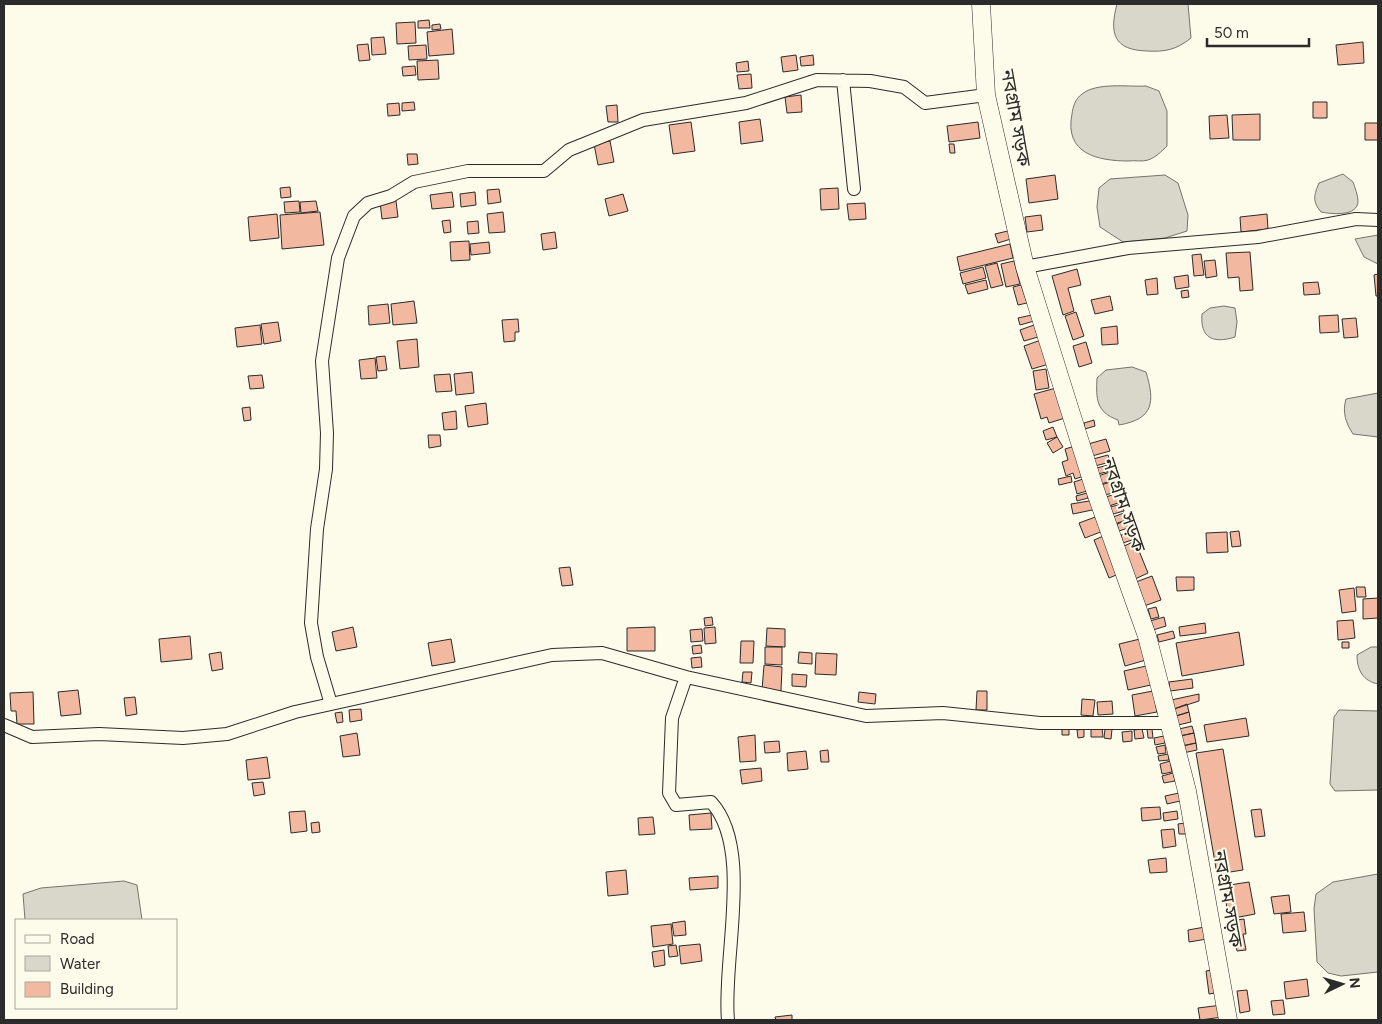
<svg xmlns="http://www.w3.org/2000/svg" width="1382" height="1024" font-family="Figtree,'Noto Sans Bengali',sans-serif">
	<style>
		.water { fill: #d8d7c9; stroke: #74746e }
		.building { fill: #f2b8a0; stroke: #2b2b2b }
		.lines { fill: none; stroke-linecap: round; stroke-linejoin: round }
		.minor-casing { stroke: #2b2b2b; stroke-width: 14 }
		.secondary-casing { stroke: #2b2b2b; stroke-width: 19 }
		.minor { stroke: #fdfbea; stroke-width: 12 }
		.secondary { stroke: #fdfbea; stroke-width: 18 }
		.labels { text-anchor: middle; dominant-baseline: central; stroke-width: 4; stroke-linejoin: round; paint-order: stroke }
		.street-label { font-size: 19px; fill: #2b2b2b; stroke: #fdfbea }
	</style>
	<rect width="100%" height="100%" fill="#fdfbea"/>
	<!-- water -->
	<path class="water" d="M1117,4H1188L1191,38C1176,50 1165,52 1147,51C1114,50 1109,34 1117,4Z
		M1146,86L1159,91L1167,111V146C1162,151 1155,158 1148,160C1143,162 1134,160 1129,161C1098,161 1064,154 1072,114C1073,107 1075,99 1082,94C1097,82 1128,87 1146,86Z
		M1343,174L1353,182C1355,188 1358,195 1358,201C1358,217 1331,214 1321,212C1312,201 1314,195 1319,183Z
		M1165,175L1178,183L1188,215L1187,231L1165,238L1123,242L1100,227L1097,207L1099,188L1110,179Z
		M1378,235V264L1364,257L1355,239Z
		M1224,306L1235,308L1237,322L1235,337C1213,344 1200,338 1202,314L1210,308Z
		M1132,367L1146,372C1155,402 1154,419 1119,425L1118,420C1096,412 1096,399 1097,378L1106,370Z
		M1378,393V437L1353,434C1346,423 1342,413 1346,399Z
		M1371,647H1378V684C1363,681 1357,670 1357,655Z
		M1339,710L1378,711V790L1335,791L1330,784L1334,717Z
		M1378,874V972L1341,976L1328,973L1317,962L1314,909L1316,894L1333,882Z
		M124,881L137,885L142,920H25L23,894L41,888Z"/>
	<!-- building -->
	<path class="building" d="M429,20L430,28H418V21Z
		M415,22L416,43L397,44L396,23Z
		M440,24L441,29L432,30V25Z
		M452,29L454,54L429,56L427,32Z
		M384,37L386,54L372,55L371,38Z
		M1363,42L1364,63L1338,65L1336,45Z
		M368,44L370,60L359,61L357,45Z
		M426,45L427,59L409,60L408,46Z
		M796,55L798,70L783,72L781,57Z
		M813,55L814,65L801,66L800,57Z
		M438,60L439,79L418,80L417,61Z
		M748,61L749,71L737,72L736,63Z
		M415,66L416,75L403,76L402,67Z
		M751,74L752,88L739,89L737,75Z
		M801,95L802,112L787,113L785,97Z
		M414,102L415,110L402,111V103Z
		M1313,102H1327V118H1313Z
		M399,103L400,115L388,116L387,104Z
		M617,105L618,122H608L606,106Z
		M1260,114V140H1233L1232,115Z
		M1227,115L1229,138L1210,139L1209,116Z
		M760,119L763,141L741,144L739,122Z
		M691,122L695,151L673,154L669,125Z
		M978,122L980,138L949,142L947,126Z
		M1365,123H1378V140H1365Z
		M610,141L614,162L598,165L594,144Z
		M949,144H954L955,153H950Z
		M407,154H417L418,164L408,165Z
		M1055,175L1058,199L1029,203L1026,179Z
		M290,187L291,197L281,198L280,188Z
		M838,188L839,209L821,210L820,189Z
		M499,189L501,202L488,204L487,190Z
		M452,192L454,207L432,209L430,195Z
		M475,192L476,205L461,207L460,194Z
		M623,194L628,211L609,216L605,199Z
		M299,201L300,212L285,213L284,202Z
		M316,201L318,211L301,213L300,202Z
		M396,201L398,217L382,219L380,202Z
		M865,203L866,219L849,220L847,204Z
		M320,212L324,245L282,249L280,215Z
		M503,212L505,232L489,233L487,214Z
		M277,214L279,238L250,241L248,217Z
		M1267,214L1268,229L1241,232L1240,217Z
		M1041,215L1043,230L1027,232L1025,217Z
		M450,220L451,232L444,233L442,221Z
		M478,221L479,233L468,234L467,222Z
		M1012,230L1014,238L998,243L995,234Z
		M555,232L557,248L543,250L541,234Z
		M469,241L470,260L451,261L450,242Z
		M489,242L490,253L471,255L470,244Z
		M1010,244L1013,258L960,271L957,257Z
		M1250,252L1253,290L1240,291L1239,277L1228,278L1226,253Z
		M1201,254L1204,275L1194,276L1192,255Z
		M1215,260L1217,276L1206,278L1204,261Z
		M1014,261L1020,284L1006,287L1001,264Z
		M997,263L1003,285L991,288L985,266Z
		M983,267L986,278L963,284L960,273Z
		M1077,269L1081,285L1068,288L1074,311L1063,315L1052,276Z
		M1378,274V296H1376L1374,275Z
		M1188,275L1189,287L1176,289L1174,277Z
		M1157,278L1158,294L1147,295L1145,280Z
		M986,280L988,289L968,294L965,285Z
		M1318,282L1320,294L1304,295L1303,283Z
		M1021,285L1027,303L1018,305L1013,287Z
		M1188,290L1189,297L1182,298L1181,291Z
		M1110,296L1113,310L1095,314L1091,300Z
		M414,301L417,323L393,325L391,304Z
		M388,304L390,323L369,325L368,306Z
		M1076,312L1084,336L1073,340L1065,316Z
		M1032,315L1034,321L1020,325L1018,318Z
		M1338,315L1339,332L1320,333L1319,316Z
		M1356,318L1358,337L1344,338L1342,319Z
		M518,319L519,332H515V341L504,342L502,320Z
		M278,322L281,341L264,344L261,324Z
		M260,325L262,344L237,347L235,328Z
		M1034,325L1038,337L1024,341L1020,330Z
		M1117,326L1118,344L1102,345L1101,328Z
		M417,339L419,367L400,369L397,341Z
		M1041,340L1049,364L1032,369L1024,346Z
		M1086,342L1092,363L1079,367L1073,346Z
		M385,356L387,370L378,371L376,357Z
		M375,358L377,378L361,379L359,360Z
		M1046,369L1049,388L1036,390L1033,371Z
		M472,372L474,393L456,395L454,374Z
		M450,374L452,391L436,392L434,375Z
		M262,375L264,388L250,389L248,376Z
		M1056,388L1065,418L1049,423L1047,417L1041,419L1034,394Z
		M486,403L488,424L468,427L465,406Z
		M250,407L251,420L244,421L242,408Z
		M456,411L457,429L444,430L442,413Z
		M1094,420L1095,426L1085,429L1084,423Z
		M1053,427L1057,437L1046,440L1043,431Z
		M428,435H440L441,446L429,448Z
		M1057,437L1063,447L1053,453L1047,443Z
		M1106,439L1110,451L1092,456L1088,444Z
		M1075,446L1084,476L1075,479L1073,473L1066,476L1062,462L1068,460L1065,449Z
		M1108,455L1110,462L1095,466L1093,459Z
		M1108,465L1110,471L1098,474L1097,468Z
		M1116,470L1118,479L1101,484L1098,476Z
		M1071,476L1072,482L1059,485L1058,479Z
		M1086,478L1090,490L1077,494L1074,482Z
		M1113,481L1116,492L1105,495L1101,485Z
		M1087,493L1088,498L1077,501L1076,496Z
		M1118,493L1121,502L1109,506L1106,497Z
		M1095,500L1097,509L1073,514L1071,504Z
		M1122,504L1124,511L1113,514L1110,507Z
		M1124,513L1126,520L1115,524L1113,517Z
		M1098,516L1103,531L1085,538L1079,523Z
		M1125,521L1128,528L1119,531L1117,524Z
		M1135,531L1138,538L1123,543L1121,535Z
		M1239,531L1241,546L1232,547L1230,532Z
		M1227,532L1228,552L1207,553L1206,533Z
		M1106,535L1121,573L1109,578L1094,540Z
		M1135,541L1148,573L1135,579L1122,547Z
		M570,567L573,585L562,586L559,568Z
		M1152,576L1161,600L1144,606L1136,582Z
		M1176,577H1194V590L1177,591Z
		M1356,587H1365L1366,597H1357Z
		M1354,588L1356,611L1342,613L1339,590Z
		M1378,598V618L1363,619V599Z
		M1156,607L1159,617L1151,619L1148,609Z
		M712,617L713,625L705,626L704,618Z
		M1164,617L1166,626L1153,630L1150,621Z
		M1353,620L1355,638L1338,640L1337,621Z
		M1205,623L1206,633L1180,636L1179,627Z
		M353,627L357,647L336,651L332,632Z
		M655,627V651H627V628Z
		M715,627L716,643L705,644L704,628Z
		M767,628L785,629V647L766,646Z
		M702,629L703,641L691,642L690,630Z
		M1173,631L1175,638L1159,642L1157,635Z
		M1239,632L1244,665L1182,676L1176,643Z
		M190,636L192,659L161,662L159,639Z
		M451,639L455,662L432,666L428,643Z
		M1140,639L1146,660L1125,666L1119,644Z
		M741,641H754L753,663H740Z
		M1342,642H1349V648H1342Z
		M701,645L702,653L693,654L692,646Z
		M765,647H782V665L765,664Z
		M221,652L223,669L212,671L209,654Z
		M799,652L812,653V664L798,663Z
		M816,653L837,654L836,675L815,674Z
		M701,657L702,667L692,668L691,658Z
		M764,665L782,667L781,691L762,690Z
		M1146,666L1151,685L1128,690L1124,671Z
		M743,672H752L751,683L742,682Z
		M792,674L807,675L806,687L792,686Z
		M1192,679L1193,688L1170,691L1169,682Z
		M78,690L81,714L61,716L58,692Z
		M977,691H987V710H976Z
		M1153,691L1157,712L1135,716L1132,695Z
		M33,692L34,724H17L16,711H11L10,693Z
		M859,692L876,694L875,704L858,702Z
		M1199,694V701L1174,709L1171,700Z
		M135,697L137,714L126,716L124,698Z
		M1082,699L1095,700L1093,716L1081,715Z
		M1112,701L1113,714L1098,715L1097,702Z
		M1187,704L1189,712L1176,716L1174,709Z
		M361,709L362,720L350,722L349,710Z
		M342,712L343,722L337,723L335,713Z
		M1189,712L1191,722L1178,725L1176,716Z
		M1246,718L1249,736L1207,742L1204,725Z
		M1192,726L1194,733L1180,736L1179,729Z
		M1062,727H1069V735H1062Z
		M1102,728L1103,737H1091V729Z
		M1084,729V737L1078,738L1077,730Z
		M1105,729H1112L1111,739L1104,738Z
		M1142,729L1144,738L1135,739L1134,730Z
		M1147,729H1152L1153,738H1148Z
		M1132,731V741L1123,742L1122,732Z
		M357,733L360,755L343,757L340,736Z
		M1194,733L1196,743L1182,746L1180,736Z
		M755,735L756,761L740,762L738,737Z
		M1164,736L1165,743L1155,745L1154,738Z
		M779,741L780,752L765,753L764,742Z
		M1196,743L1197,750L1183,753L1182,746Z
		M1165,745L1166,753L1158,754L1156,747Z
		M1223,749L1243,870L1217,874L1196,753Z
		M828,750L829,762H821L820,751Z
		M806,751L808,769L788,771L787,753Z
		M1168,754L1169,760L1159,761L1158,756Z
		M267,757L270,778L248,780L246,760Z
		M1170,761L1172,772L1162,774L1160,764Z
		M761,768L762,781L742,784L740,770Z
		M1173,773L1175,781L1164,783L1162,776Z
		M263,782L265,794L254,796L252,783Z
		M1179,793L1180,801L1167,804L1165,796Z
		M1160,807L1161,819L1142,821L1141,808Z
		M1261,809L1265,836L1255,837L1251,810Z
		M305,811L307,831L291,833L289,812Z
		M1177,811L1178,819L1164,821L1163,813Z
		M711,813L712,829L690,830L689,815Z
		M653,817L655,834L639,835L638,818Z
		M319,822L320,832L312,833L311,823Z
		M1185,823L1186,834H1179L1178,824Z
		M1174,829L1176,846L1163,848L1161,830Z
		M1166,858L1167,872L1150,873L1148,860Z
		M626,870L628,894L608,896L606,872Z
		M718,876V888L690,890L689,878Z
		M1249,882L1255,914L1229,919L1223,886Z
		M1289,895L1291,912L1274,914L1271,897Z
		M1304,912L1306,931L1283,933L1281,914Z
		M1244,919L1246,934H1243L1246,950L1237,951L1231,921Z
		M685,921L686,935L674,936L672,923Z
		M671,924L673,944L653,947L651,926Z
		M1205,927L1207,939L1189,942L1188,930Z
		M700,944L702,961L681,964L679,946Z
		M676,945L678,956L669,957L668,946Z
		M664,950L665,965L654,967L652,952Z
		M1218,969L1221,992L1209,994L1206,971Z
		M1307,979L1309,996L1286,999L1284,982Z
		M1247,990L1250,1011L1240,1013L1237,991Z
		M1283,1000L1285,1014L1273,1015L1271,1001Z
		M1222,1005L1223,1017L1200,1020L1198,1008Z
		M792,1015V1020H776L775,1017Z"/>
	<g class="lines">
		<!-- minor casing -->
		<g class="minor-casing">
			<path id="minor" d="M843,80L854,189
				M1025,267L1128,248L1258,237L1356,219L1378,220
				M686,677L672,718L669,793L676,805L711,802C754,848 722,960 728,1020
				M331,704L317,657L311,623L317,529L326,469L327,433L322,361L338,258L354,216L368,203L391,196L414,182L468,171H544L569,150L643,120L746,103L817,80L870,81L904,87L925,103L986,95
				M4,725L32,737L99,734L183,738L227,734L295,712L552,655L602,653L686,677L866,716L943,713L1040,723H1168"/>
		</g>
		<!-- secondary casing -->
		<g class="secondary-casing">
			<path id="secondary" d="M981,4L986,95L1025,267L1094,487L1147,636L1187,791L1228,1020"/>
		</g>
		<!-- minor -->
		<use href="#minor" class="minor"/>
		<!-- secondary -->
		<use href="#secondary" class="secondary"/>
	</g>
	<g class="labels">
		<!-- street labels -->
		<g class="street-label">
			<text transform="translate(1016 118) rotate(80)">নবগ্রাম সড়ক</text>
			<text transform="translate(1124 505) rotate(71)">নবগ্রাম সড়ক</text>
			<text transform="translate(1228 899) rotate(80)">নবগ্রাম সড়ক</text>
		</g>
	</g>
	<!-- border -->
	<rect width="1382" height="1024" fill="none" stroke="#2b2b2b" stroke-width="10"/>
	<!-- legend -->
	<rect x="15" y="919" width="162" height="90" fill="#fdfbea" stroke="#a9a89e"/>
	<rect x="25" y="935" width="25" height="8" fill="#fdfbea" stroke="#a9a89e"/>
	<text x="60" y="944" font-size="15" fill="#2b2b2b">Road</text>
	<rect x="25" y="956" width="25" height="15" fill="#d8d7c9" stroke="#a9a89e"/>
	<text x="60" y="969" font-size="15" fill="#2b2b2b">Water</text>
	<rect x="25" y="982" width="25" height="15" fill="#f2b8a0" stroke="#a9a89e"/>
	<text x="60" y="994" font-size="15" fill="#2b2b2b">Building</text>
	<!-- north arrow -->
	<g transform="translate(1342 984) rotate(85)" stroke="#fdfbea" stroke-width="4" paint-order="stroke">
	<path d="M0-4L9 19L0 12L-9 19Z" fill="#2b2b2b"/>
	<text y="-8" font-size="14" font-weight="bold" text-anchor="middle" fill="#2b2b2b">N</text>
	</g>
	<!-- scale -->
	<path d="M1207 38v8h102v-8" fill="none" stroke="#2b2b2b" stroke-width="2.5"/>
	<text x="1214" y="38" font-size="15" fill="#2b2b2b" stroke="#fdfbea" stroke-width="4" paint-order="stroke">50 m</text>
</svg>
